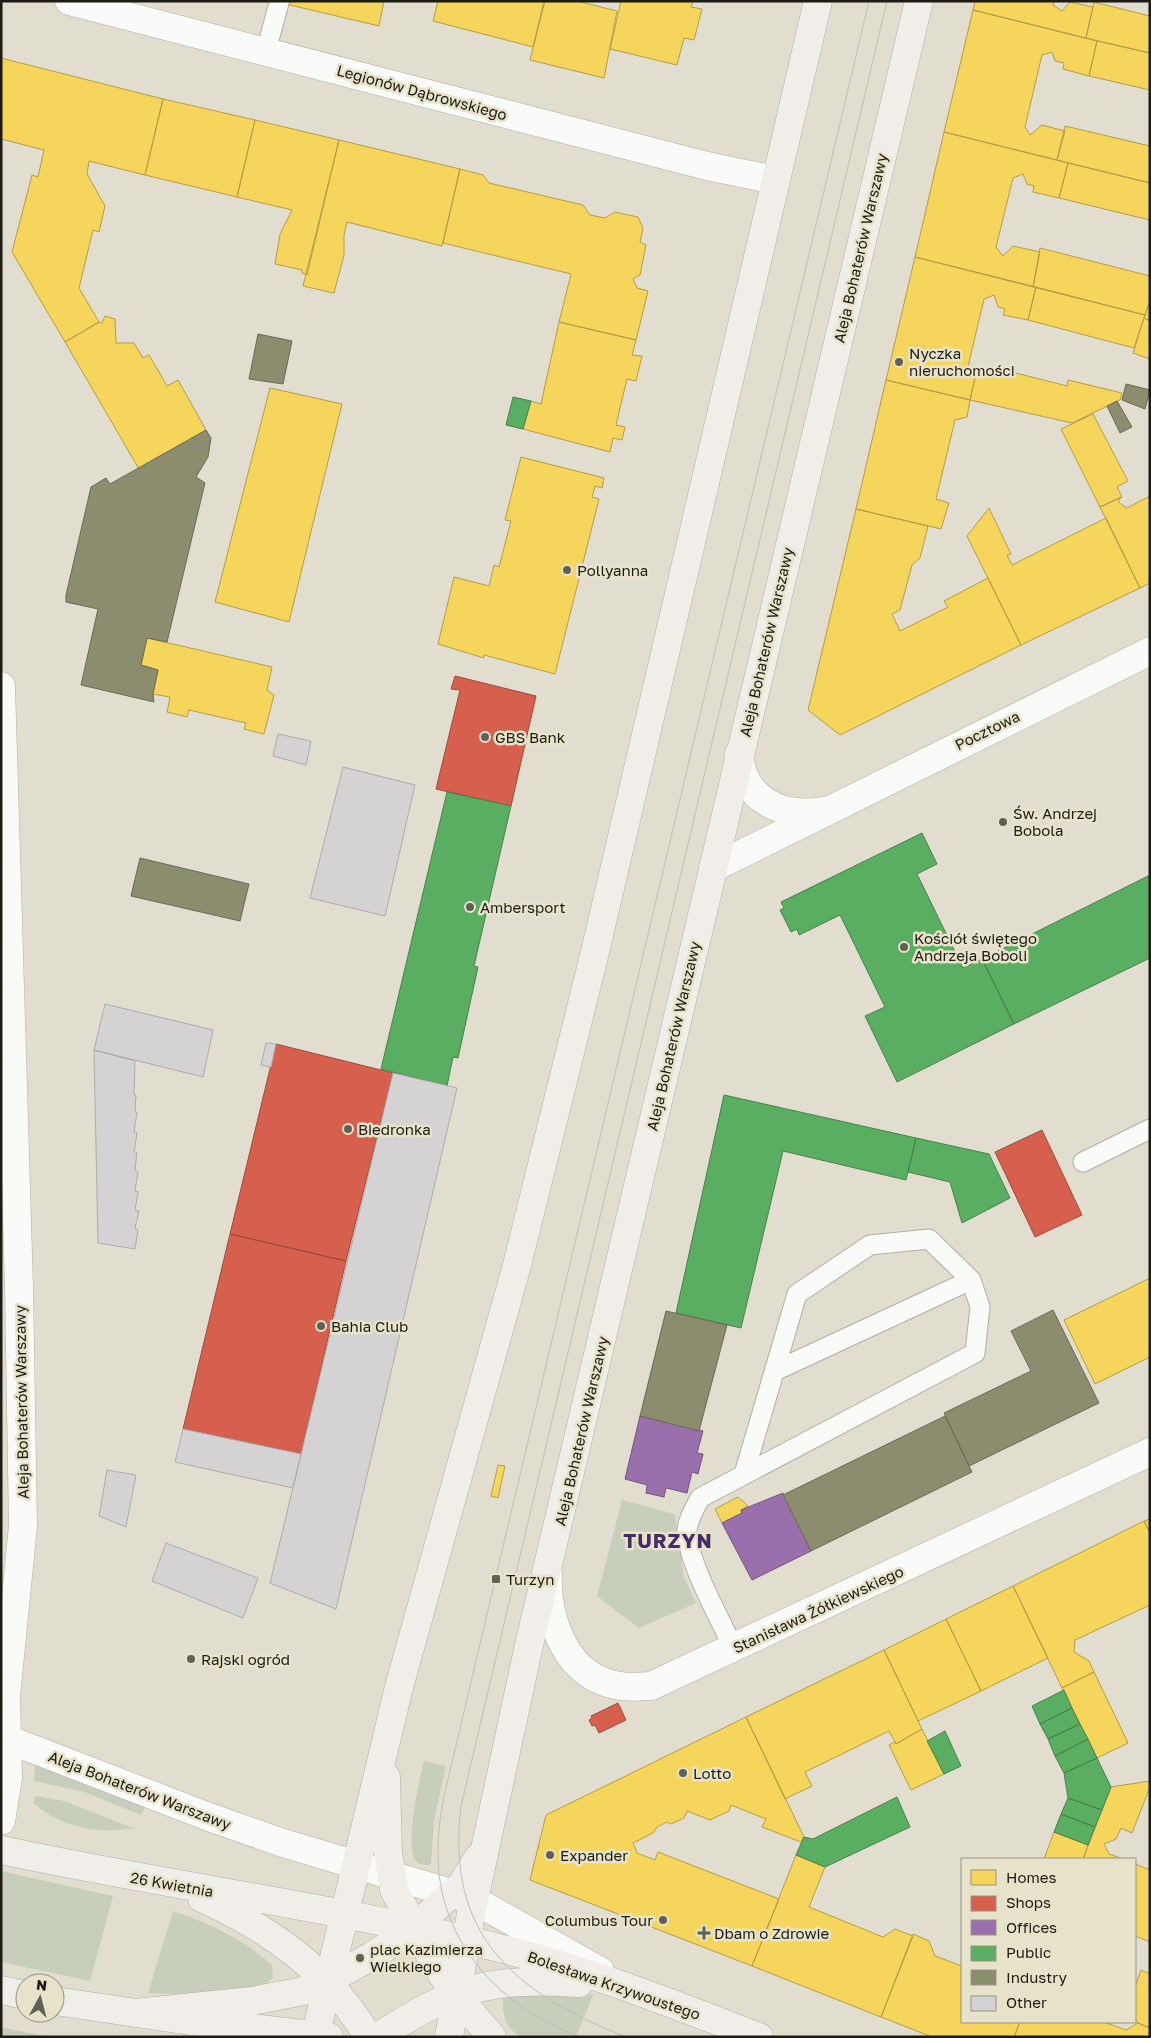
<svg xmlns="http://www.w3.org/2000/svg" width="1151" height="2038" font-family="'Golos Text',sans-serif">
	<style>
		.green { fill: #c7cfbc }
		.homes { fill: #f6d55c; stroke: #b59d46 }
		.shops { fill: #d6604d; stroke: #9e4b3c }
		.offices { fill: #9970ab; stroke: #74567d }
		.public { fill: #5aae61; stroke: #48824a }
		.industry { fill: #8c8c6e; stroke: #6b6a53 }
		.building { fill: #d4d2d3; stroke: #aeacab }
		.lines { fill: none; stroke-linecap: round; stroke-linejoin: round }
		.lane-casing { stroke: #b1afa4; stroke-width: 21 }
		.street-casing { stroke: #b1afa4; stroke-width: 29 }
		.secondary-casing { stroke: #b1afa4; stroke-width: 29 }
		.lane { stroke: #fafaf8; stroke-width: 19 }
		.street { stroke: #fafaf8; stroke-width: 28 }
		.secondary { stroke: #f1eee9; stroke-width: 28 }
		.tram { stroke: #bfbeba; stroke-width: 1 }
		.poi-dot { fill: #625f55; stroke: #e7e3ca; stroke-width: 2 }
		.labels { text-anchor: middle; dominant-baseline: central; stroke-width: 5; stroke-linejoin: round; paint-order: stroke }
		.street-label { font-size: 15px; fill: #1d1b13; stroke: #e7e3ca }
		.poi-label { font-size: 15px; fill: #1d1b13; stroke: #e7e3ca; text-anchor: start }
		.district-label { font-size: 20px; font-weight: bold; letter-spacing: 1px; fill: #452c66; stroke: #e7e3ca }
	</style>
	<rect width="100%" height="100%" fill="#e1ded0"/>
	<!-- green -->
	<path class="green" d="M622,1500L675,1514L684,1577L696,1603L639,1628L597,1596Z
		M424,1761L446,1766L434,1821L431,1864C424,1866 417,1865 414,1858C406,1837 419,1783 424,1761Z
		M35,1764L147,1804L141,1815L84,1792L34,1781Z
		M35,1796L64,1801L133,1828C97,1835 61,1827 33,1803Z
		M1,1871L113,1896L90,1981L1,1962Z
		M173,1911C209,1923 243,1939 272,1965L273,1978L265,1985L193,1995L148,1993Z
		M578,1993L593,1995L576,2037H520C506,2027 502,2016 503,1999L498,1994Z
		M1,2027L48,2037H1Z"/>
	<!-- homes -->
	<path class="homes" d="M273,1H384L379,26Z
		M438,1H544L533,47L433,21Z
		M545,1H577L617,11L604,78L530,60Z
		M621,1H693L691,7L702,9L694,40L684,38L677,65L610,49Z
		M975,1H1054L1053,5L1062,11L1070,2L1093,7L1086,38L973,10Z
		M1094,2L1150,16V53L1086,38Z
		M973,10L1097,41L1089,76L1063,69L1064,63L1055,61L1052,52L1042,55L1025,127L1030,135L1042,125L1065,131L1057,160L944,132Z
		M1097,41L1150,53V90L1089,76Z
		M1,58L163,99L145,175L89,161L87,174L105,206L99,232L93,230L79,288L99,322L65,342L12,252L32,175L38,177L44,150L1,139Z
		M163,99L255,120L237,197L145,175Z
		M255,120L339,140L307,275L302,273V270L275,264L280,234L292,210L237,197Z
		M1065,126L1150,146V183L1057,160Z
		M944,132L1068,163L1059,198L1033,192L1034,186L1027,184L1023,174L1013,178L996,247L1003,256L1013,246L1040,252L1033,287L915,257Z
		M339,140L460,169L442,246L347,222L344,235V255L334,293L303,286Z
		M1068,163L1150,183V220L1059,198Z
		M460,169L483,175L489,183L583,205L590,215L605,218L615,212L638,217L643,228L640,242L646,245L640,275L633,279L637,288L648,291L636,340L559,322L571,274L443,243Z
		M1040,248L1150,276V301L1145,315L1033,287Z
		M915,257L1036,287L1028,320L1003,315L1005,309L998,307L994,295L984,299L967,371L975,378L970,400L886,380Z
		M1036,287L1145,315L1134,348L1028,320Z
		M1150,301V321L1144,318Z
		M105,316L115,319L116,343H134L143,358L149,355L167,386L178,380L206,430L139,469L65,342L99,322L102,323Z
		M1144,318L1150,321V359L1133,353Z
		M559,322L636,340L632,355L642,356L636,381L627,379L616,425L625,427L622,440L613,438L610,452L523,429L531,401L541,404Z
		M984,369L998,373L1000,369L1067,386L1068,380L1122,393L1120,400L1072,423L970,400L975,378Z
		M886,380L970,400L967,417L955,420L936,499L949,503L941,529L856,509Z
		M270,388L342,404L289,622L215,602Z
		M1093,414L1128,481L1117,487L1122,497L1100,507L1061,429Z
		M521,457L604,478L602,488L595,486L592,497L599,499L555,674L484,655V658L438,644L454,577L489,586L494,565L499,567L511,521L505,520Z
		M1150,496V583L1140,588L1100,507L1121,497L1118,502L1127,508Z
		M989,508L1011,554L1007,555L1012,565L1106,518L1140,588L1021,645L967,536Z
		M856,509L928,526L920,558L912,565L900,610L892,614L900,631L948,607L944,601L988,578L1021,645L840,735L808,710Z
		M147,638L272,667L267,690L274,695L264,734L244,729L246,723L189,710L187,717L167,712L170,697L153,694L158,670L141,665Z
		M1150,1278V1357L1095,1384L1064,1320Z
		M498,1465L505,1466L498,1498L491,1496Z
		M738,1497L748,1506L741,1510L742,1513L722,1523L715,1509Z
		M1150,1519V1533L1144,1521Z
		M1144,1521L1150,1533V1605L1075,1640L1074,1652L1089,1661L1094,1672L1062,1688L1013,1586Z
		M1013,1586L1048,1658L981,1691L946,1619Z
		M946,1619L981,1691L918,1721L884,1650Z
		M884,1650L922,1729L896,1744L889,1731L805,1772L812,1786L785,1799L746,1717Z
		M1094,1672L1128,1743L1097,1758L1062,1688Z
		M746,1717L804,1837L801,1842L762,1827L766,1819L731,1805L729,1811L710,1820L687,1811L684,1818L671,1824L667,1822L657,1827L653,1833L633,1843L637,1853L655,1860L658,1852L779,1899L752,1966L530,1880L546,1815Z
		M922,1729L944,1774L911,1790L889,1745L895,1742L896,1744Z
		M1150,1781V1787L1132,1833L1121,1828L1116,1839L1104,1844L1109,1854L1123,1859H1083L1111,1787Z
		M1054,1832L1088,1845L1083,1859H1044Z
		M796,1855L825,1867L809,1907L883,1937L895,1929L913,1936L881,2017L752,1966Z
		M1135,1864L1150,1870V1942L1135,1936Z
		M913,1934L929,1941L935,1956L962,1966V2022H1020L1014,2037H932L881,2017Z
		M1141,1970L1150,1974V2028L1138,2023L1135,2018V1987Z
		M1020,2022H1104L1126,2030L1138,2023L1150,2028V2037H1014Z"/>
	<!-- shops -->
	<path class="shops" d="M455,676L536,696L511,806L436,789L460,690L451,689Z
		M276,1044L393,1073L346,1261L230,1234Z
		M1042,1130L1082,1215L1035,1237L995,1152Z
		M230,1234L346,1261L301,1454L183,1429Z
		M618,1703L626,1720L599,1733L595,1725L592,1726L589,1720L592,1718L591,1716Z"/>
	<!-- offices -->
	<path class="offices" d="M640,1416L703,1431L697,1453L703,1454L698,1474L692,1472L687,1493L666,1488L664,1497L646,1493L647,1485L625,1479Z
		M783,1493L811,1551L752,1580L722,1523L742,1513L741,1510Z"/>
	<!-- public -->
	<path class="public" d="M513,397L531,401L523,429L506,425Z
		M447,792L511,806L474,966L478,967L458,1058L453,1057L447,1086L381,1069Z
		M922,833L937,864L917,874L963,968L982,959L1014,1024L897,1082L865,1016L885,1007L840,915L799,935L797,929L791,932L780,910L784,908L781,902Z
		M1150,875V958L1014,1024L982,959Z
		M724,1095L916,1138L906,1180L783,1151L741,1328L676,1313Z
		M916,1138L989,1154L1010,1198L962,1223L950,1182L908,1172Z
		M1064,1690L1072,1708L1040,1724L1032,1706Z
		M1072,1708L1080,1724L1048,1739L1040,1724Z
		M1080,1724L1088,1739L1055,1756L1048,1739Z
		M945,1731L961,1766L944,1774L927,1741Z
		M1088,1739L1097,1758L1064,1773L1055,1756Z
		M1097,1758L1111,1787L1102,1810L1068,1798L1064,1773Z
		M897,1797L910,1827L825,1867L796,1855L804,1837L813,1839Z
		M1068,1798L1102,1810L1095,1827L1061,1814Z
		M1061,1814L1095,1827L1088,1845L1054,1832Z"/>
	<!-- industry -->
	<path class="industry" d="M258,334L292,341L283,384L249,379Z
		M1126,384L1150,390L1145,409L1122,400Z
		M1117,401L1132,427L1120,433L1107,406Z
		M206,430L211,438L208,457L196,477L205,483L167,642L147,638L141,665L158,670L153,694L154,702L81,685L98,609L66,602V595L91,487L106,478L110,484Z
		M140,858L249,884L240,921L131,896Z
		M1053,1310L1099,1403L969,1466L944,1413L1031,1371L1011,1331Z
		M666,1311L727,1325L699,1431L640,1416Z
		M945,1416L972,1472L811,1551L783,1495Z"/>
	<!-- building -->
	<path class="building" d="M278,734L311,741L306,765L273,756Z
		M343,767L415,785L385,916L310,898Z
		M105,1004L213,1030L203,1077L94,1050Z
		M266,1043L276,1044L271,1067L261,1065Z
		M94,1050L135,1061L134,1095H136L135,1112H137L134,1132L137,1133L134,1152H137L135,1170L138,1172L135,1191L138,1192L135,1210L139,1211L135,1228L138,1230L135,1249L98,1243Z
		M393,1073L457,1088L336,1609L270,1583Z
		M183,1429L301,1454L293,1488L175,1462Z
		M107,1470L136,1475L126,1527L99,1516Z
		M166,1543L258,1578L243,1618L152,1581Z"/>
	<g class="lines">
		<!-- lane casing -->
		<g class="lane-casing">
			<path id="lane" d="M266,51L279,3
				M1083,1162L1150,1129
				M775,1371L971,1280
				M734,1649C720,1619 690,1566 687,1534C686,1522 695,1508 700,1498L975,1353L980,1307L971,1280L929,1239L870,1245L797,1294L744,1474"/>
		</g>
		<!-- street casing -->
		<g class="street-casing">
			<path id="street" d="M69,1L707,166L775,180
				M1,686L19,1287L23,1526L6,1696L8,1778L1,1821
				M739,754C743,799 780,818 822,811
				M713,868L1150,651
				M548,1574C546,1614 563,1668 605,1682C620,1688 635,1687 651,1686L1150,1452
				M7,1739L209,1817L283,1843L474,1900L600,1971"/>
		</g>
		<!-- secondary casing -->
		<g class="secondary-casing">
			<path id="secondary" d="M386,1777L388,1852L394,1890L434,1962L455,1994L492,2037
				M1,1850C164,1885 329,1906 491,1946C583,1968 671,2003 759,2037
				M202,1898C270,1929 330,1971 368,2037
				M1,1990L25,1995
				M55,2001L191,2021L329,2037
				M135,2013L252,2001L303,1991L327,1981L372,1956L414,1928L462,1884L478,1858
				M315,2037L399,1687L517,1265L595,952L818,1
				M378,2037C450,1989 493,1976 579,1983
				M449,2037L471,1914L529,1645L919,1"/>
		</g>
		<!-- lane -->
		<use href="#lane" class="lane"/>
		<!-- street -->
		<use href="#street" class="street"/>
		<!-- secondary -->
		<use href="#secondary" class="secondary"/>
		<!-- tram -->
		<path class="tram" d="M580,2037C501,2008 439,1943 438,1856C437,1822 445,1791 453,1758L869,1
			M626,2037C515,1993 445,1936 461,1806L887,1"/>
	</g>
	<!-- markers -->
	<g class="poi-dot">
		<circle cx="899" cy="362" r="5"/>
		<circle cx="567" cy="570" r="5"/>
		<circle cx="485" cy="737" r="5"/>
		<circle cx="1003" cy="822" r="5"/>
		<circle cx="470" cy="907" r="5"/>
		<circle cx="904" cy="947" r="5"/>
		<circle cx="348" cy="1129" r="5"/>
		<circle cx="321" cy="1326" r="5"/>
		<rect x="491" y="1574" width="10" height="10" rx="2.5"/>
		<circle cx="191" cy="1659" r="5"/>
		<circle cx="683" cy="1773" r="5"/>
		<circle cx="550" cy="1855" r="5"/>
		<circle cx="663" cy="1920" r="5"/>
		<path d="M701.5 1925.5h5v5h5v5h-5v5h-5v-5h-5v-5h5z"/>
		<circle cx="360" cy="1958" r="5"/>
	</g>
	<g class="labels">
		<!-- street labels -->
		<g class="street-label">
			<text transform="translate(422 92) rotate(15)">Legionów Dąbrowskiego</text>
			<text transform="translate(860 248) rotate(-77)">Aleja Bohaterów Warszawy</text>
			<text transform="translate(766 642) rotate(-77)">Aleja Bohaterów Warszawy</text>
			<text transform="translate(987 730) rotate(-26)">Pocztowa</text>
			<text transform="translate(673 1036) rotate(-77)">Aleja Bohaterów Warszawy</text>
			<text transform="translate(21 1402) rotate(-91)">Aleja Bohaterów Warszawy</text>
			<text transform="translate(581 1431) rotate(-77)">Aleja Bohaterów Warszawy</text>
			<text transform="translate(818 1609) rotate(-25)">Stanisława Żółkiewskiego</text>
			<text transform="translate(140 1790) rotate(21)">Aleja Bohaterów Warszawy</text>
			<text transform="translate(172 1884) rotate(10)">26 Kwietnia</text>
			<text transform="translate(614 1985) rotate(19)">Bolesława Krzywoustego</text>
		</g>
		<!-- poi labels -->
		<g class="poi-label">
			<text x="909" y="353">Nyczka<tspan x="909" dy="17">nieruchomości</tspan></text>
			<text x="577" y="570">Pollyanna</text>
			<text x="495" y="737">GBS Bank</text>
			<text x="1013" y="813">Św. Andrzej<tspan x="1013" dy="17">Bobola</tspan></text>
			<text x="480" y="907">Ambersport</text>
			<text x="914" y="938">Kościół świętego<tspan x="914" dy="17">Andrzeja Boboli</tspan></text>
			<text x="358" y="1129">Biedronka</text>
			<text x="331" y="1326">Bahia Club</text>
			<text x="506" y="1579">Turzyn</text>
			<text x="201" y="1659">Rajski ogród</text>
			<text x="693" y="1773">Lotto</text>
			<text x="560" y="1855">Expander</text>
			<text x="653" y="1920" text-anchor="end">Columbus Tour</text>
			<text x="714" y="1933">Dbam o Zdrowie</text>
			<text x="370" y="1949">plac Kazimierza<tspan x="370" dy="17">Wielkiego</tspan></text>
		</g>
		<!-- district labels -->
		<g class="district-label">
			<text x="668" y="1540">TURZYN</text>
		</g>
	</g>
	<!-- border -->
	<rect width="1151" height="2038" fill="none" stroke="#1d1b13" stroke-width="5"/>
	<!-- legend -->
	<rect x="961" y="1858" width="175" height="165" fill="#e7e3ca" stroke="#969381"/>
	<rect x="971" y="1870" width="25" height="15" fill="#f6d55c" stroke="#969381"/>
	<text x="1006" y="1883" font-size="15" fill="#1d1b13">Homes</text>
	<rect x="971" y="1896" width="25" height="15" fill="#d6604d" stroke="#969381"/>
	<text x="1006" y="1908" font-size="15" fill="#1d1b13">Shops</text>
	<rect x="971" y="1920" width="25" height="15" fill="#9970ab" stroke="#969381"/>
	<text x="1006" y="1933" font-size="15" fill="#1d1b13">Offices</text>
	<rect x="971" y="1946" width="25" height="15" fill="#5aae61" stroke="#969381"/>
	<text x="1006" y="1958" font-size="15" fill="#1d1b13">Public</text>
	<rect x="971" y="1970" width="25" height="15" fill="#8c8c6e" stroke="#969381"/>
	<text x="1006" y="1983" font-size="15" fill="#1d1b13">Industry</text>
	<rect x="971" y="1996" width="25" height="15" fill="#d4d2d3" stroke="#969381"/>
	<text x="1006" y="2008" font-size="15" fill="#1d1b13">Other</text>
	<!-- north arrow -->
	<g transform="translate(40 1998) rotate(7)"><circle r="24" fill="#e7e3ca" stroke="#969381"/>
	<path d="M0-4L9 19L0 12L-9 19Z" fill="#625f55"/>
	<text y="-8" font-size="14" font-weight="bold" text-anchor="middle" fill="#1d1b13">N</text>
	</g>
</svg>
